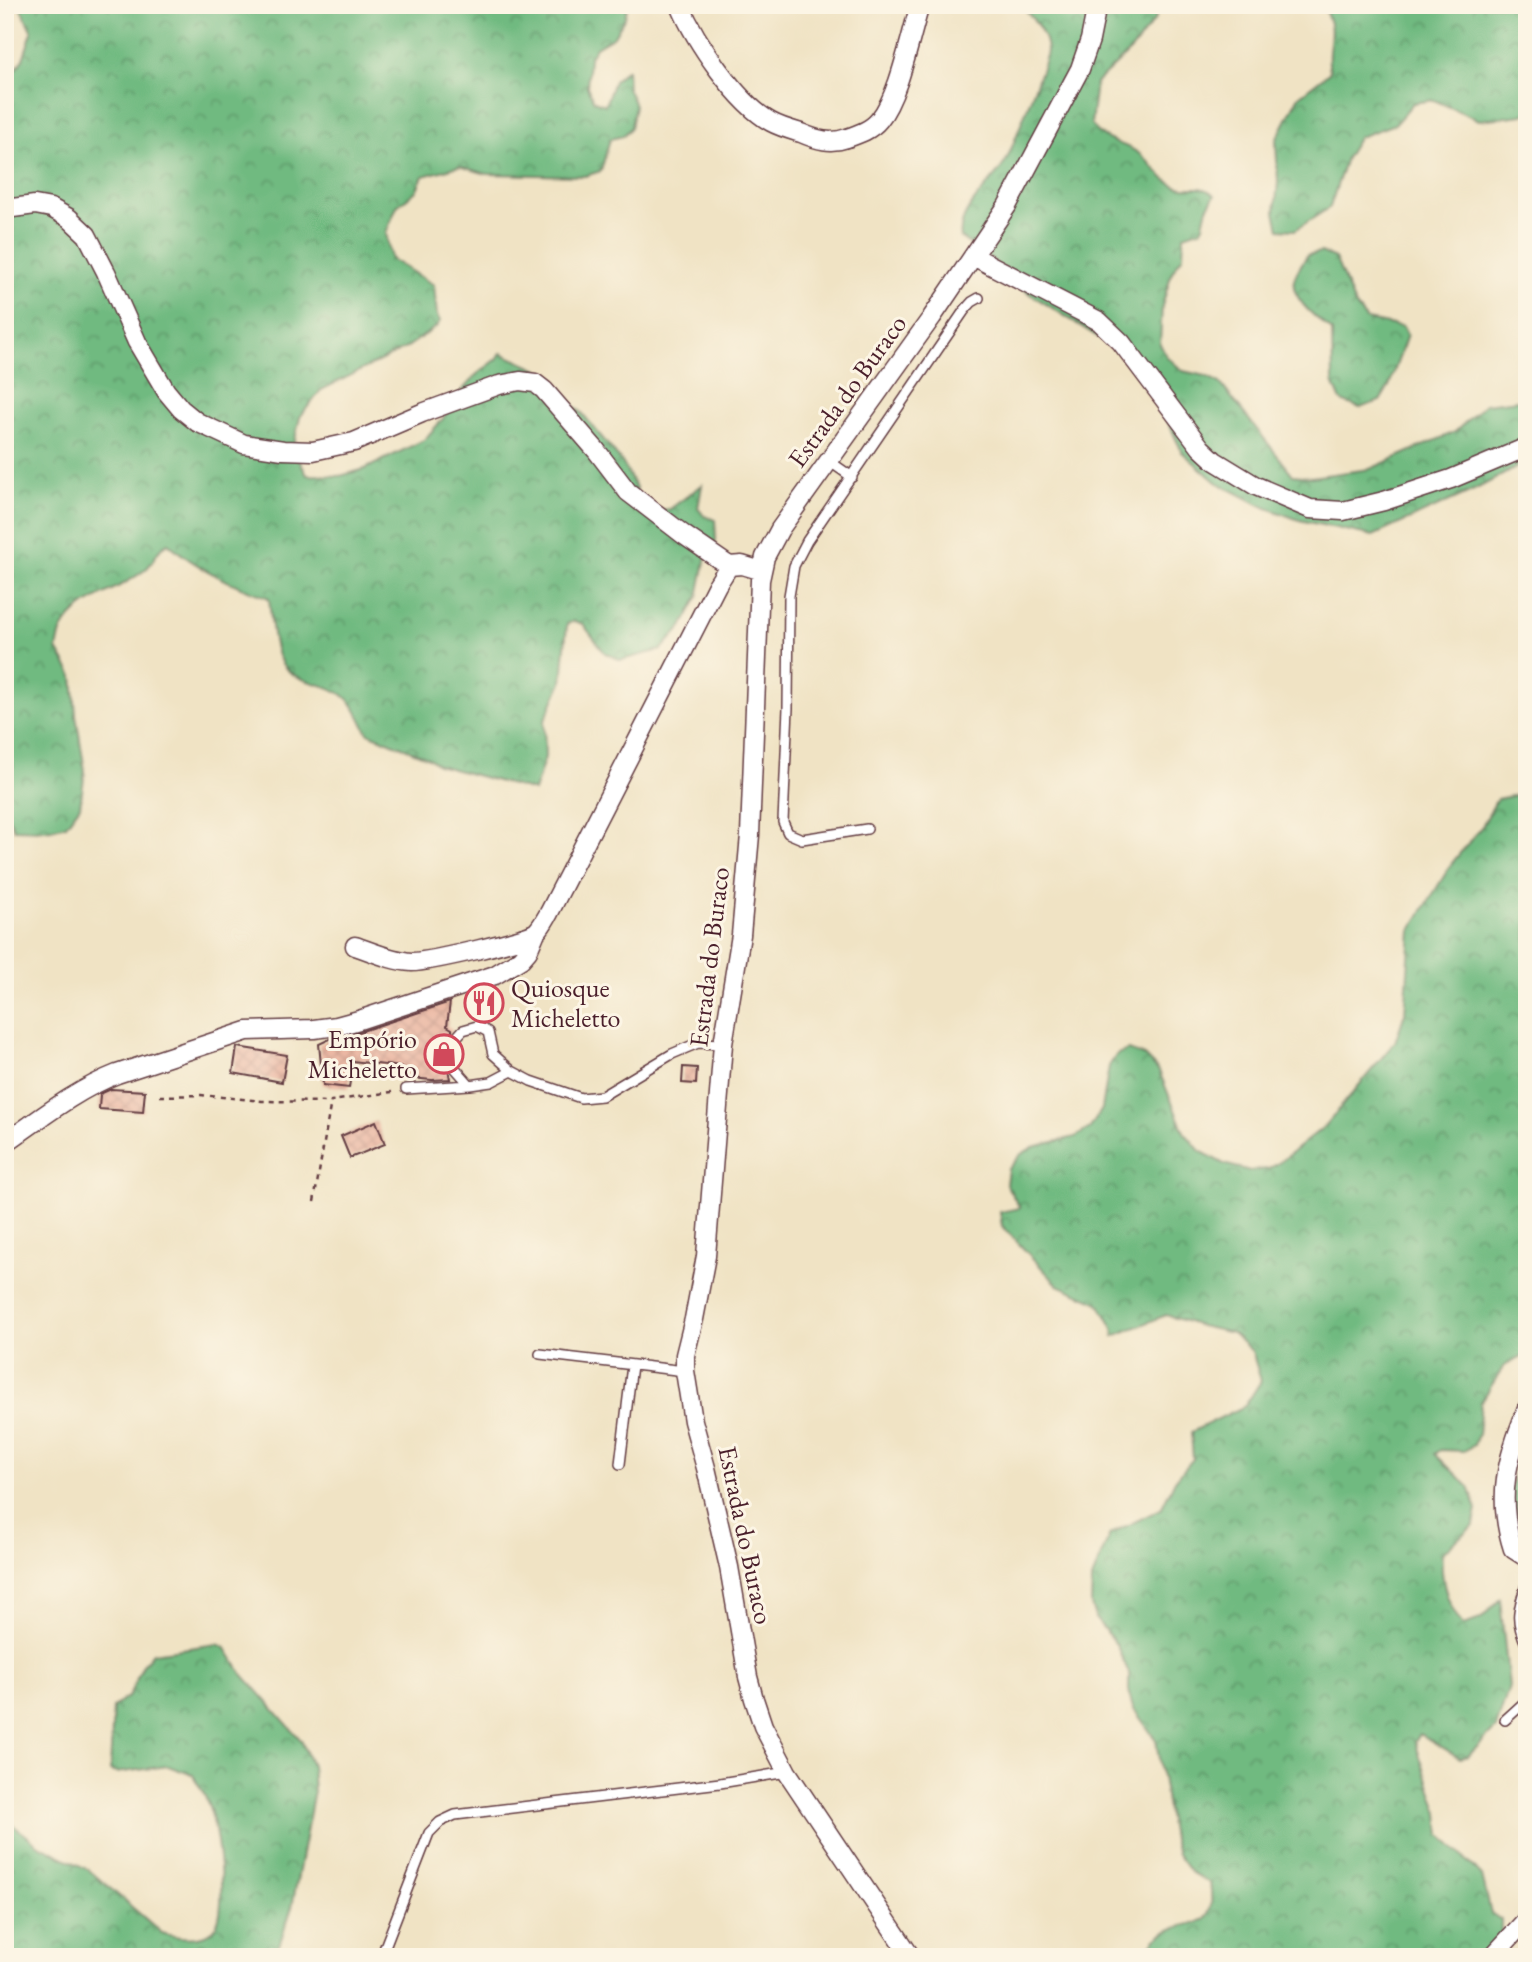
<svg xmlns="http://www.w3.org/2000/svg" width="1532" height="1962" font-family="'EB Garamond',serif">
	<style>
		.forest { fill: url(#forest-crowns); stroke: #5d6c56; stroke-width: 2 }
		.building { fill: url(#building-cross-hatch) }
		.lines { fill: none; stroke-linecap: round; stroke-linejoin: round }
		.service-casing { stroke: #633c42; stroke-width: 12 }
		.minor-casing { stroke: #633c42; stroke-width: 21 }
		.path { stroke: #633c42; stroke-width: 2.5; stroke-dasharray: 5 5; stroke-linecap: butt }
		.service { stroke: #fff; stroke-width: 9 }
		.minor { stroke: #fff; stroke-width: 18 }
		.labels { text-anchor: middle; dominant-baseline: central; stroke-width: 6; stroke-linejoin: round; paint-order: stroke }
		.street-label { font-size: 26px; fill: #4a1f2b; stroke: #fcf5e5 }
		.poi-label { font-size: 26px; fill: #4a1f2b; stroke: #fcf5e5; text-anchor: start }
	</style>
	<defs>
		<pattern id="forest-crowns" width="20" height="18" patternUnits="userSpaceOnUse" patternTransform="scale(1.75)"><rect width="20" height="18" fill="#70ba80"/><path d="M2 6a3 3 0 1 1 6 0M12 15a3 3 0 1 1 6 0" fill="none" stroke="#5e9769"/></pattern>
		<pattern id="building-cross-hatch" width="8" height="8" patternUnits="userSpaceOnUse" patternTransform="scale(1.75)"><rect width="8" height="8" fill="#e9b09b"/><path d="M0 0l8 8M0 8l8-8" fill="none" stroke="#c99786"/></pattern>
	</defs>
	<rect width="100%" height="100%" fill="#fcf5e5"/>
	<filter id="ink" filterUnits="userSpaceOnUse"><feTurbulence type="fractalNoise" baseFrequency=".0143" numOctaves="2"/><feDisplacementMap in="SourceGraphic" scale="14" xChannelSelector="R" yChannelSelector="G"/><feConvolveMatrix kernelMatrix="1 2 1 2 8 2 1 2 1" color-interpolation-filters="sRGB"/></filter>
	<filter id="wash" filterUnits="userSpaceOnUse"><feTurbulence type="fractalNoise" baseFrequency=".00686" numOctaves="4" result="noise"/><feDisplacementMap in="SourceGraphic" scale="28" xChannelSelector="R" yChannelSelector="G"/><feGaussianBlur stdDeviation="1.57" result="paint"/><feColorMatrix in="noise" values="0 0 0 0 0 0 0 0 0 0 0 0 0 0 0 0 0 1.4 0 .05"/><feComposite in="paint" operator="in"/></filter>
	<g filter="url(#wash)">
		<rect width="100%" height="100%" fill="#f0e3c4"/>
		<!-- forest -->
		<path class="forest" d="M19,5H628L625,17L614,36L596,47L589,58L587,87L594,101L605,105L614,81L627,69L628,90L635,105L631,127L623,136L610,139L601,171L585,176L487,174L459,166L423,176L416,191L397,206L386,233L391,259L434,285L437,316L440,321L436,327L406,348L321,390L300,417L293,448L307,475L340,476L365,469L424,440L442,420L458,395L476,375L497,359L501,353L545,373L556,391L582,413L622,462L636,488L640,514L670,509L702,485L698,508L704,516L715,520L716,540L705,561L698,597L682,627L661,650L621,660L605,653L583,624L574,621L567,624L562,682L544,722L545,757L534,791L438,765L429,758L368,733C361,721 356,705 344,696C325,680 292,686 279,658C272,643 271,615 269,598C233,585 197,569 168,543C157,548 155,561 147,568C122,591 80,597 63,628C59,634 59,642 57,649L73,676L76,715L85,771L80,806L66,825L47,830L14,829L5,810V85L23,59L32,32Z
			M1021,5H1157L1156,18L1132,49L1096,83L1091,124C1106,144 1117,140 1137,152C1151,161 1162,182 1179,187C1195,191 1199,183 1215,195L1207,208L1202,229L1184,235L1183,256L1172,272L1162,306L1160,344L1166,356L1183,371L1206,376L1220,383L1293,475L1311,477L1370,469L1455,432L1485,404L1527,399V462L1476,489L1373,536L1299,520L1262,506L1216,482L1182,452L1163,411L1123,353L1027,292L992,260L961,238C956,210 993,184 1006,161C1011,151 1047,58 1047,51C1046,32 1033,19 1021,5Z
			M1322,5H1527V113L1523,115L1479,120L1434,100L1413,103L1395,124L1359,137L1346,158L1330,207L1295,230L1279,229L1275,212L1278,182L1276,140L1299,96L1330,72C1324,43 1340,35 1322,5Z
			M1321,252L1335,258L1356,307L1367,320L1403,327L1407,335L1389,386L1380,401L1360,408L1341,401L1333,382L1332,331C1319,320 1290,299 1294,280C1296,271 1303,263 1307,255Z
			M1527,793V1354L1504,1366L1481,1402L1478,1434L1474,1445L1464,1451L1441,1450L1435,1454L1469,1487L1477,1510L1474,1525L1442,1553C1440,1580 1447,1604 1463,1625L1481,1619L1500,1599L1509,1687L1496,1728L1468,1756L1460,1758L1420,1734L1415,1742L1439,1813L1441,1835L1482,1876L1491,1913L1501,1920V1931L1507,1957H1146C1149,1950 1151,1942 1157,1938C1185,1914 1219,1938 1210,1883L1190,1872L1177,1854L1171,1833L1156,1740L1133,1708L1129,1694V1673L1116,1644L1095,1618L1091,1604L1092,1579L1110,1534L1161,1509L1175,1480L1193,1459L1191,1432L1245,1406L1261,1381L1252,1351L1232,1333L1200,1326L1166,1315L1114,1336L1113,1328L1099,1303L1058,1285L1002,1226L1000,1212L1020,1208L1006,1184L1008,1169L1020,1155L1033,1147L1075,1137L1090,1128L1102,1109L1109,1066L1117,1054L1128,1050L1143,1055L1159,1071L1184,1132L1200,1151L1224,1164L1250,1171L1268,1169L1280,1162L1326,1125L1395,1042L1405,1013L1411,930L1452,863L1483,825L1497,799Z
			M1527,1434V1552L1512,1534L1509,1491Z
			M217,1644L225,1647L241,1672L301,1740L312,1766L314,1791L292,1907L275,1957H5V1877L9,1874L5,1851V1819L39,1845L89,1870L162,1933C178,1938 208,1943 217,1924C227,1901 217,1822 206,1799C203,1791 197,1783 193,1775L168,1766L116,1773L110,1771L113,1707L129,1696L143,1665L153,1653Z"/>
		<g id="blocks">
			<!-- building -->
			<path class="building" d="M491,988L497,998L491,1008L478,1011L471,998L474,994Z
				M450,1002L447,1026L452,1029V1032L447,1040L446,1058L450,1079L432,1080L401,1077L402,1067L353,1061L349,1088L323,1085L319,1044L332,1038L362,1031Z
				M237,1047L287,1055L282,1082L233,1073Z
				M683,1067L697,1068L696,1084L682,1083Z
				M111,1089L145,1091L143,1112L99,1109L100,1094Z
				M376,1121L385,1144L350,1158L341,1136Z"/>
		</g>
	</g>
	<g filter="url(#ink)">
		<use href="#blocks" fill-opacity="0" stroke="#633c42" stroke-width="2"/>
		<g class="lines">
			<!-- service casing -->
			<g class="service-casing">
				<path id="service" d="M829,461L852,477
					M867,829L802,839L788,833L783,822L788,708L789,596L794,566L807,541L964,311L972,302L979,298
					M470,1085L455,1068L453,1058L454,1040L463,1030L477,1026L488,1032L493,1054L512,1071
					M406,1089L470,1085L491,1082L512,1071L531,1081L581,1098L602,1096L672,1054L686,1048L698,1043L723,1044
					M540,1354L685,1371
					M620,1464L632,1365
					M1527,1582C1518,1610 1514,1619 1527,1646
					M1505,1720L1527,1700
					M381,1957L429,1833L440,1822L455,1815L720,1783L787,1772"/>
			</g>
			<!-- minor casing -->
			<g class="minor-casing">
				<path id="minor" d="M680,5C695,41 737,103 771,122C780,127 791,130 801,133C817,140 831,144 847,138C859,134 871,130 879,120C899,96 910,37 920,5
					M5,209L35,205L51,208L69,218L87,235L106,272L137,342L166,391L181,409L197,422L244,444L283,450L313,451L354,442L422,413L499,385L520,381L535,383L544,390L596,450L628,492L684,535L729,566
					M973,256L1099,321L1121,342L1201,448L1215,461L1256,486L1310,509L1343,511L1384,501L1451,479L1527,447
					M355,946C373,952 392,961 412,962C427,962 528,940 537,931C542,926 546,918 549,913L671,675L717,585L729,566L742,565L762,571
					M5,1143C41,1118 76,1090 117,1074L247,1031L314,1029L337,1026L359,1020L495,975L521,959L528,951L536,932
					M1527,1409C1507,1458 1496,1497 1513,1549L1527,1558
					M911,1957L787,1772L763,1726L754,1699L748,1677L729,1567L706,1468L693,1421L685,1371V1355L694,1319L706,1256L723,1044L741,935L750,835L760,580L765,557L780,529L932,317L1007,206L1080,69L1090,40L1097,5
					M1492,1957L1527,1919"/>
			</g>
			<!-- path -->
			<path class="path" d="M160,1096L201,1095L262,1101L330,1102
				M314,1202L331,1101L392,1092"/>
			<!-- service -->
			<use href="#service" class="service"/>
			<!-- minor -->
			<use href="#minor" class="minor"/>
		</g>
	</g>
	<!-- icons -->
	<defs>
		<g id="restaurant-ring" transform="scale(2.0125)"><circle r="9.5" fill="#fcf5e5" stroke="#d1495b" stroke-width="1.5"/><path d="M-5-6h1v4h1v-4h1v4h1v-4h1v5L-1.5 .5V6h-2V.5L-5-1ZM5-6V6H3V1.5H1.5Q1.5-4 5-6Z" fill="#d1495b"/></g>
		<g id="shop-ring" transform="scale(2.0125)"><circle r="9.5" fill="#fcf5e5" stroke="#d1495b" stroke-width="1.5"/><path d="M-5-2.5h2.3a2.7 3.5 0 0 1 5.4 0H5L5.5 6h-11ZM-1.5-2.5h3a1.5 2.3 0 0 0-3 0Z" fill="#d1495b"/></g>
	</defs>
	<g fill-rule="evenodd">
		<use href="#restaurant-ring" x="484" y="1003"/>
		<use href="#shop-ring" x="444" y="1054"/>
	</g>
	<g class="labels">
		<!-- street labels -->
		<g class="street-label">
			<text transform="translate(847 391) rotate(-54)">Estrada do Buraco</text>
			<text transform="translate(709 957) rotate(-83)">Estrada do Buraco</text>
			<text transform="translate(746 1535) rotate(78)">Estrada do Buraco</text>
		</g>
		<!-- poi labels -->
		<g class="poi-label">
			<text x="511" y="988">Quiosque<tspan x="511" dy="30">Micheletto</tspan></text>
			<text x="417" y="1039" text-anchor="end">Empório<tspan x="417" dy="30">Micheletto</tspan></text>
		</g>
	</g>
	<!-- margin -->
	<rect width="1532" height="1962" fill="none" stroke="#fcf5e5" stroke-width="28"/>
</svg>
